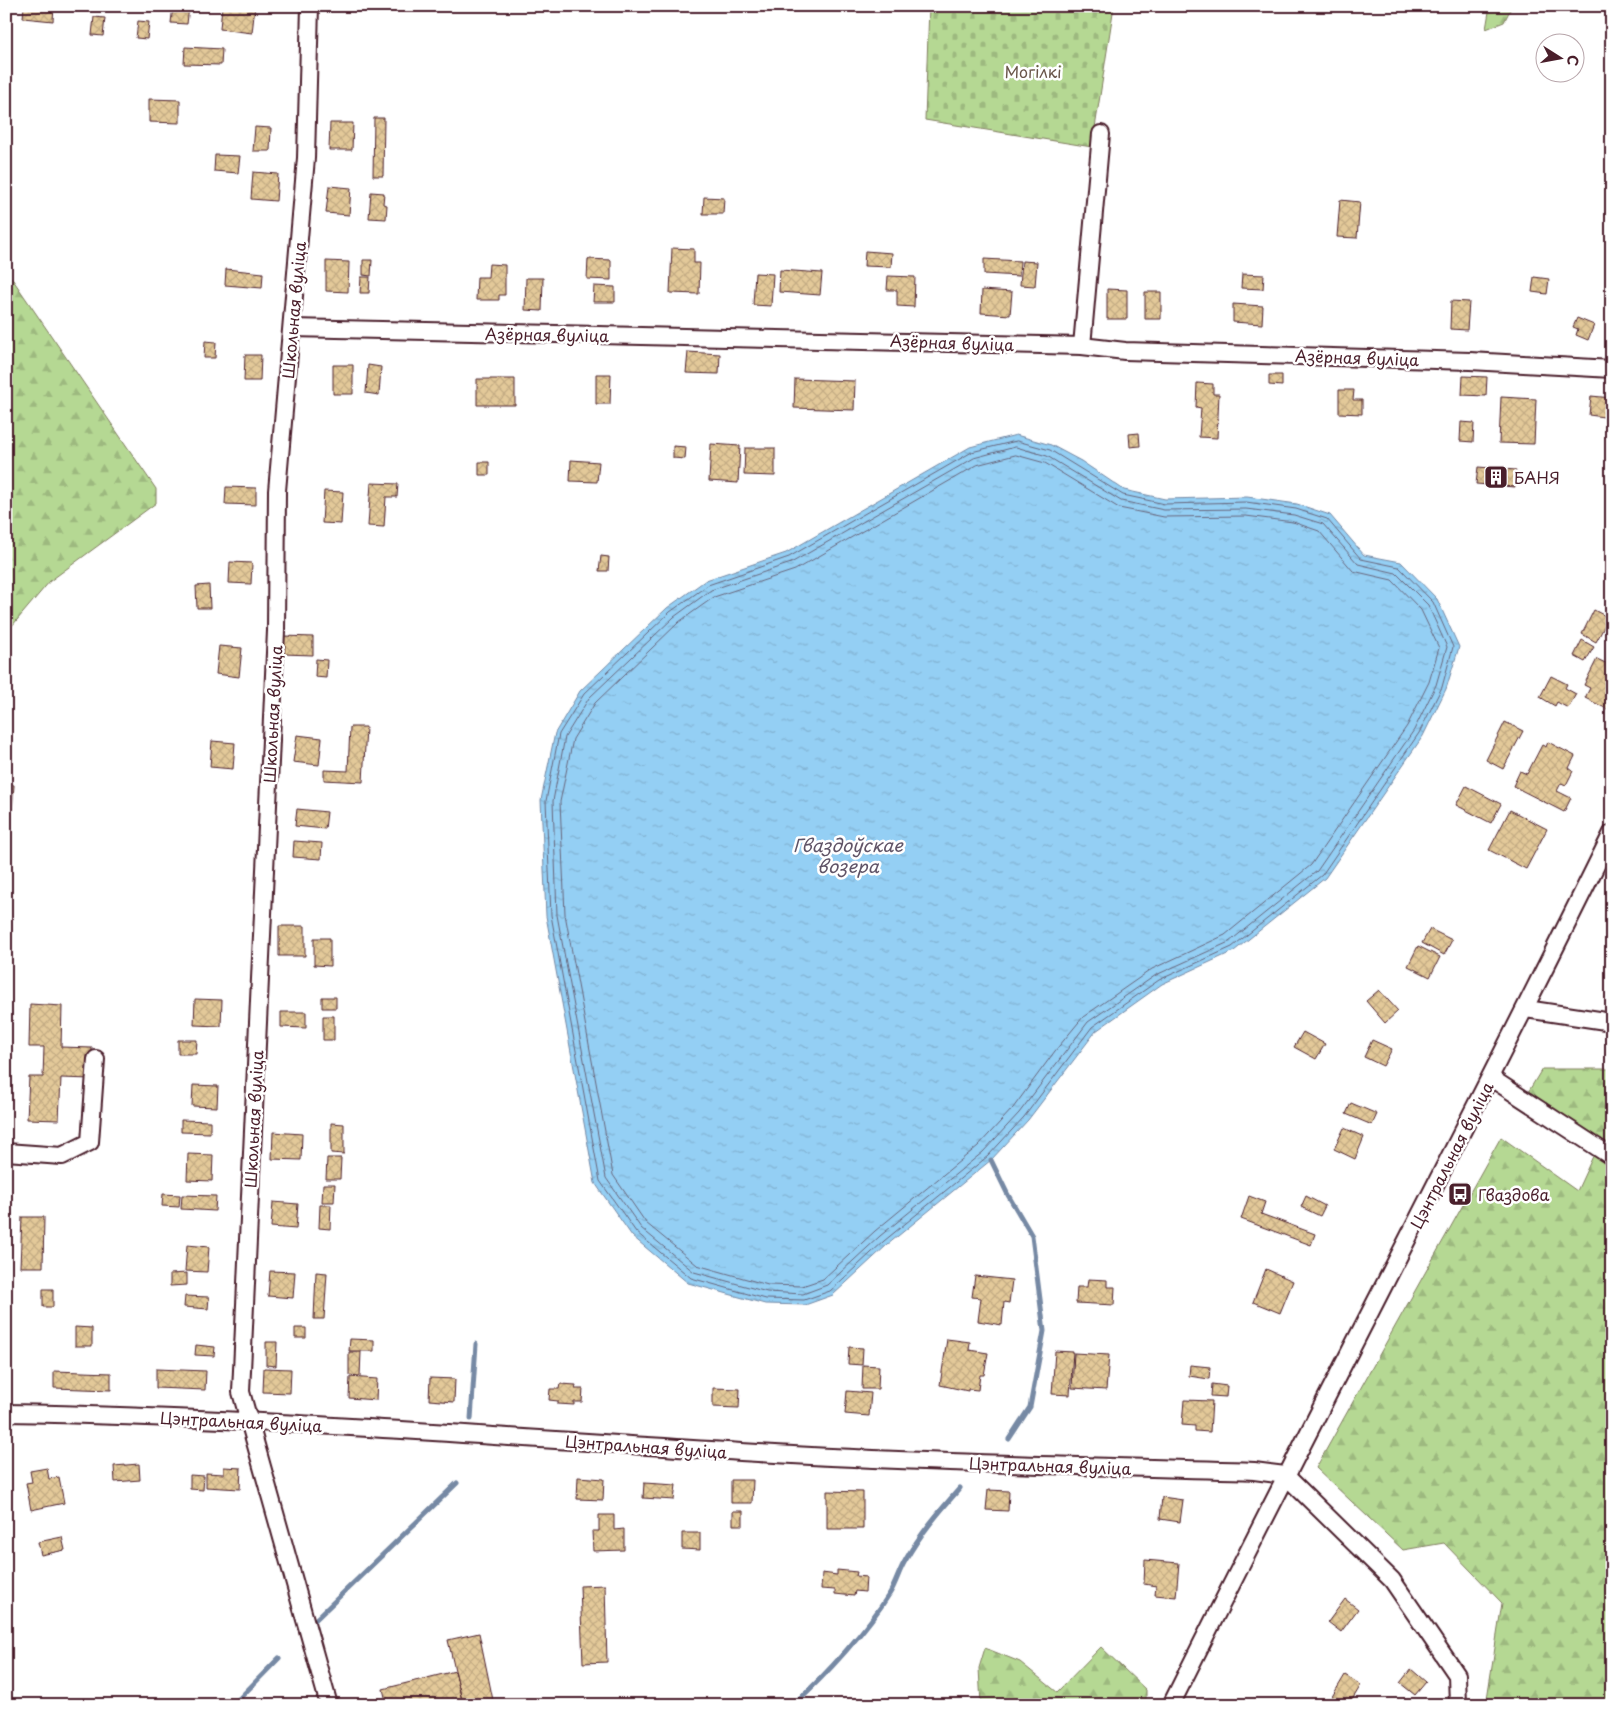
<svg xmlns="http://www.w3.org/2000/svg" width="1618" height="1711" font-family="'Playpen Sans',sans-serif">
	<style>
		.forest { fill: url(#forest-firs); stroke: #807c5f }
		.cemetery { fill: url(#cemetery-stones); stroke: #807c5f }
		.water { fill: url(#water-ripples); stroke: #7689a4 }
		.lines { fill: none; stroke-linecap: round; stroke-linejoin: round }
		.shore { stroke: #68657b; stroke-width: 1 }
		.stream { stroke: #7689a4; stroke-width: 5 }
		.building { fill: url(#building-cross-hatch); stroke: #4a1f2b }
		.minor-casing { stroke: #4a1f2b; stroke-width: 20 }
		.minor { stroke: #fff; stroke-width: 16 }
		.labels { text-anchor: middle; dominant-baseline: central; stroke-width: 5; stroke-linejoin: round; paint-order: stroke }
		.park-label { font-size: 16px; fill: #6a564a; stroke: #fff }
		.street-label { font-size: 16px; fill: #4a1f2b; stroke: #fff }
		.poi-label { font-size: 16px; fill: #4a1f2b; stroke: #fff; text-anchor: start }
		.water-label { font-size: 18px; font-style: italic; fill: #605467; stroke: #fff }
	</style>
	<defs>
		<pattern id="forest-firs" width="22" height="20" patternUnits="userSpaceOnUse" patternTransform="scale(1.25)"><rect width="22" height="20" fill="#b5d893"/><path d="M5 1l3.5 6h-7zM16 11l3.5 6h-7z" fill="#9db97f"/></pattern>
		<pattern id="cemetery-stones" width="16" height="16" patternUnits="userSpaceOnUse" patternTransform="scale(1.25)"><rect width="16" height="16" fill="#b5d893"/><path d="M2 7V4a2 2 0 0 1 4 0v3zM10 15v-3a2 2 0 0 1 4 0v3z" fill="#9db97f"/></pattern>
		<pattern id="water-ripples" width="26" height="14" patternUnits="userSpaceOnUse" patternTransform="scale(1.25)"><rect width="26" height="14" fill="#94cff4"/><path d="M2 4q2-2 4 0t4 0M15 11q2-2 4 0t4 0" fill="none" stroke="#81b1d1"/></pattern>
		<pattern id="building-cross-hatch" width="8" height="8" patternUnits="userSpaceOnUse" patternTransform="scale(1.25)"><rect width="8" height="8" fill="#e3c999"/><path d="M0 0l8 8M0 8l8-8" fill="none" stroke="#c4ac84"/></pattern>
	</defs>
	<rect width="100%" height="100%" fill="#fff"/>
	<filter id="ink" filterUnits="userSpaceOnUse"><feTurbulence type="fractalNoise" baseFrequency=".02" numOctaves="2"/><feDisplacementMap in="SourceGraphic" scale="10" xChannelSelector="R" yChannelSelector="G"/><feConvolveMatrix kernelMatrix="1 2 1 2 8 2 1 2 1" color-interpolation-filters="sRGB"/></filter>
	<g filter="url(#ink)">
		<!-- forest -->
		<path class="forest" d="M1490,6H1512L1504,22L1486,29Z
			M6,275L11,277L156,489V503L50,581L6,633Z
			M1542,1069H1612V1705H1486L1502,1603L1444,1543L1403,1550L1316,1468L1501,1137L1577,1191L1594,1154L1524,1099Z
			M1101,1647L1146,1690V1705H981L979,1668L985,1648L1020,1662L1057,1692Z"/>
		<!-- cemetery -->
		<path class="cemetery" d="M929,6H1114L1092,147L925,120Z"/>
		<!-- water -->
		<path class="water" d="M1016,435L1051,445L1081,461L1124,490L1165,499L1247,497L1297,504L1330,515L1364,555L1401,562L1437,599L1459,647L1446,689L1423,736L1325,878L1234,951L1162,984L1096,1031L1028,1120L991,1160L887,1245L833,1295L805,1305L765,1304L688,1283L632,1236L595,1183L546,916L541,800L555,733L580,691L667,608L706,580L786,553L970,447Z"/>
		<g class="lines">
			<!-- shore -->
			<path class="shore" d="M1017,441L1050,450L1123,495L1165,504L1246,502L1296,509L1327,519L1361,559L1399,567L1433,602L1453,647L1442,687L1419,733L1322,875L1232,947L1159,980L1092,1027L1024,1117L988,1156L884,1241L830,1291L804,1300L766,1299L691,1278L636,1232L600,1181L551,915L546,801L559,734L584,694L670,612L708,585L789,557L972,452Z
				M1016,447L1047,456L1121,501L1164,510L1246,509L1294,515L1323,524L1358,564L1396,573L1428,605L1447,647L1436,685L1414,730L1317,871L1229,942L1156,975L1088,1022L1019,1113L983,1152L880,1236L827,1285L803,1294L767,1292L694,1272L641,1228L606,1178L557,915L553,801L565,737L589,698L674,617L711,590L791,563L974,458Z
				M1016,455L1045,463L1119,508L1164,517L1246,516L1293,522L1319,531L1353,571L1392,580L1421,610L1439,648L1429,682L1407,726L1311,865L1225,935L1152,969L1083,1017L1055,1051L1013,1108L978,1146L875,1231L823,1279L802,1286L768,1285L697,1265L646,1223L613,1175L565,914L560,802L573,739L595,703L679,622L714,597L795,570L977,465Z"/>
			<!-- stream -->
			<path class="stream" d="M991,1160L1008,1195L1032,1236L1044,1331L1030,1407L1009,1439
				M471,1419L476,1344
				M313,1622L457,1483
				M233,1705L279,1658
				M793,1705C826,1675 867,1630 890,1593C896,1583 899,1571 905,1561C920,1534 939,1512 960,1488"/>
		</g>
		<!-- building -->
		<path class="building" d="M24,6H54L53,21L23,18Z
			M126,6H144V9Z
			M173,6H189L187,24L171,23Z
			M222,6H255L252,33L220,29Z
			M94,17L105,18L103,36L92,35Z
			M138,21L149,22L147,39L136,38Z
			M185,47L222,49L221,65L184,64Z
			M149,99L180,100V123L149,122Z
			M374,118H384L383,176H373Z
			M330,123H353L352,150H329Z
			M255,127L271,128L270,151H253Z
			M215,155L240,156L238,173L214,171Z
			M253,172L278,174L276,201L251,199Z
			M329,186L351,188L349,215L326,213Z
			M371,192L384,193L383,204L387,205L386,219L369,218Z
			M704,197L724,198L723,214H703Z
			M1340,200L1360,202L1357,238L1337,237Z
			M672,248L694,249V263H700L699,294L670,293Z
			M865,251L892,253L891,267L864,266Z
			M588,259L611,260V280L587,279Z
			M984,259L1020,261L1019,276L984,274Z
			M363,260H372L371,276L363,275Z
			M326,261L349,262L348,292L326,291Z
			M1022,261L1037,262L1035,286L1020,285Z
			M489,264L505,265V295H499V300H476L477,277H488Z
			M226,269L263,273L262,288L225,285Z
			M780,270L822,273L820,295L779,292Z
			M755,273L773,274L771,306L753,305Z
			M1242,274L1264,275L1263,289L1241,288Z
			M888,276L915,277L914,307L897,306V290H887Z
			M361,277H370L369,293H360Z
			M1534,277L1549,279L1547,294L1532,292Z
			M526,278H543L542,311L525,310Z
			M594,286L615,287V302H593Z
			M1107,289L1127,290V319H1107Z
			M982,290L1012,292L1010,315L981,313Z
			M1145,292H1161V319H1145Z
			M1451,301L1469,302L1467,330L1450,329Z
			M1233,304L1263,306L1262,324L1233,322Z
			M1577,318L1594,325L1588,340L1576,335L1578,329L1573,327Z
			M205,341L216,342L215,358H204Z
			M688,352L720,354L719,374L686,373Z
			M245,355H261L260,381H244Z
			M333,365H353V394H333Z
			M368,365L381,367L379,395L366,393Z
			M596,374H611L610,404H596Z
			M1269,375H1282V386L1269,385Z
			M1463,376L1487,377L1486,396L1462,395Z
			M477,379H515V405H477Z
			M795,379L855,381L854,410L794,408Z
			M1197,383L1213,384V394H1219L1217,438L1199,437L1201,408L1196,407Z
			M1339,390H1354L1353,400H1362V414L1339,413Z
			M1591,396L1612,398L1611,418L1589,415Z
			M1501,397L1536,399L1534,444L1499,443Z
			M1461,422L1474,423L1473,442L1460,441Z
			M1139,433L1140,446L1130,447L1129,434Z
			M711,444L740,446L738,483L709,481Z
			M673,446L686,447L685,459L673,458Z
			M745,448H775V476L744,475Z
			M571,460L599,462L597,482L570,481Z
			M479,462H489V475H479Z
			M1478,467L1516,470L1515,487L1476,484Z
			M371,483L398,484L397,497H386L384,527L368,526Z
			M226,487L256,488V505L225,504Z
			M324,491L343,492L341,524L322,523Z
			M601,556L609,557L608,571H599Z
			M230,562L252,563L251,584L229,583Z
			M209,585L210,608H197L196,586Z
			M1594,610L1609,618L1596,642L1582,634Z
			M284,636L313,637V655L283,654Z
			M1582,640L1594,647L1585,662L1574,656Z
			M219,646L242,648L239,677L216,674Z
			M316,659L327,660L326,678L315,677Z
			M1597,659L1612,666V705L1609,710L1585,698L1590,688L1584,685Z
			M1551,676L1567,684L1565,688L1576,694L1568,708L1557,702L1555,706L1540,697Z
			M1505,722L1523,731L1503,769L1486,760Z
			M350,727H366L363,782L324,780V770L348,771Z
			M297,735L322,738L319,765L293,762Z
			M212,741L235,743L233,769L210,767Z
			M1548,742L1575,756L1569,768L1573,771L1566,785L1561,783L1557,791L1571,798L1564,812L1513,786L1520,771L1527,774L1542,745L1546,747Z
			M6,784L14,785L12,812L6,811Z
			M1466,786L1501,804L1491,823L1456,805Z
			M297,809L327,812L325,829L295,826Z
			M1510,810L1547,829L1526,869L1489,850Z
			M294,841L322,843L321,859L293,857Z
			M6,904H10L7,944H6Z
			M279,926H305V956H279Z
			M1430,929L1452,940L1444,955L1422,943Z
			M314,938H330V966L314,965Z
			M1418,946L1440,957L1430,977L1408,966Z
			M1379,990L1398,1011L1385,1023L1366,1001Z
			M322,997H336V1008H322Z
			M195,999L222,1000L221,1026L194,1025Z
			M30,1004L62,1006L61,1047L92,1048L91,1079L61,1078L59,1120L27,1119L29,1077H43L44,1047H29Z
			M281,1012H306V1028L281,1027Z
			M323,1016H334V1040H323Z
			M1303,1032L1325,1044L1316,1059L1294,1047Z
			M178,1040H197L196,1054H178Z
			M1372,1040L1392,1049L1383,1066L1364,1057Z
			M193,1085L218,1086L217,1107L192,1106Z
			M1351,1103L1377,1114L1372,1125L1346,1114Z
			M181,1120L210,1121V1133L181,1132Z
			M331,1123L344,1124V1154L331,1153Z
			M1344,1128L1364,1137L1355,1159L1334,1149Z
			M273,1132L302,1134L301,1160L272,1159Z
			M188,1154L213,1155L212,1181L187,1180Z
			M327,1158H341L340,1179H326Z
			M323,1184H335L334,1202H322Z
			M163,1194L180,1195L179,1207L162,1206Z
			M182,1195L216,1196L215,1211L181,1209Z
			M1249,1196L1265,1202L1261,1214L1315,1234L1311,1245L1241,1219Z
			M1306,1196L1325,1206L1320,1216L1301,1207Z
			M273,1202L298,1204L296,1229L271,1227Z
			M320,1205H331L330,1229L319,1228Z
			M22,1217H44L43,1267H20Z
			M187,1245L209,1247L207,1272L185,1271Z
			M1266,1269L1293,1281L1280,1313L1253,1302Z
			M270,1271L295,1272L293,1298L268,1296Z
			M316,1272L327,1273L324,1319H314Z
			M187,1273V1285L170,1286V1274Z
			M975,1276L1012,1280L1009,1303L1004,1302L1002,1325L978,1321L981,1298L972,1297Z
			M1088,1279L1107,1280V1287H1115L1114,1305L1076,1303L1077,1287H1087Z
			M43,1289H53V1307H43Z
			M185,1296L209,1297L208,1309L184,1307Z
			M75,1327L92,1328V1346H75Z
			M295,1328H306V1338H295Z
			M350,1339L374,1340V1351H349Z
			M947,1339L970,1342L969,1350L988,1353L984,1375H980L978,1390L968,1389V1391L940,1385Z
			M266,1342H277L276,1366L266,1365Z
			M196,1345L215,1347L214,1356L195,1355Z
			M849,1347L863,1348L862,1365L848,1364Z
			M1055,1351L1073,1352L1070,1395L1052,1394Z
			M349,1352H361L360,1376L349,1375Z
			M1074,1353L1109,1355L1106,1390L1072,1388Z
			M6,1361H8L7,1387H6Z
			M863,1365L879,1366L878,1389H862Z
			M1190,1365L1210,1367L1209,1379L1189,1376Z
			M264,1368L291,1369L290,1393L263,1392Z
			M156,1369L206,1371L205,1390L156,1388Z
			M54,1371L111,1373V1390L54,1388Z
			M350,1377L377,1379L376,1400L349,1398Z
			M430,1378L455,1379L454,1402L429,1400Z
			M560,1384L576,1385L575,1389H583L582,1402H574V1405L558,1404V1401L549,1400L550,1389H559Z
			M1212,1384L1227,1386L1226,1397L1211,1396Z
			M713,1388L740,1389L739,1408L713,1407Z
			M847,1391L871,1393L869,1416L845,1414Z
			M1184,1400L1212,1401L1210,1432L1195,1431V1426L1182,1425Z
			M139,1464L140,1480L115,1482L114,1466Z
			M224,1467L241,1468L240,1489L206,1487V1473L224,1474Z
			M47,1468L49,1479L59,1477L64,1503L31,1510L26,1483L32,1482L30,1471Z
			M190,1475L204,1476L203,1490L190,1489Z
			M578,1477L604,1479L603,1500L577,1499Z
			M731,1480H753L752,1503H731Z
			M644,1483L676,1485L674,1500L643,1498Z
			M988,1490L1009,1491L1008,1511L986,1510Z
			M827,1491L863,1492V1529H827Z
			M1162,1497L1183,1500L1180,1522L1160,1519Z
			M733,1511H743V1525H733Z
			M599,1515H614V1530L624,1529V1550L593,1551L592,1531H599Z
			M682,1533H700V1550L682,1549Z
			M62,1537L65,1550L41,1555L38,1542Z
			M1145,1560L1179,1563L1176,1597L1155,1595L1156,1586L1144,1584Z
			M837,1570L857,1572L856,1576L866,1577L865,1592L855,1591L854,1596L835,1594V1590L821,1589L822,1573L837,1575Z
			M605,1585L607,1662L583,1663L580,1586Z
			M1345,1599L1358,1609L1341,1632L1328,1622Z
			M479,1633L494,1705H463L448,1640Z
			M1411,1669L1426,1682L1415,1695L1400,1683Z
			M455,1671L462,1700L441,1705H387L383,1689Z
			M1345,1675L1361,1685L1349,1705H1327Z"/>
		<g class="lines">
			<!-- minor casing -->
			<g class="minor-casing">
				<path id="minor" d="M310,6L306,158L277,491L276,631L241,1392L329,1705
					M292,328L1082,346L1125,351L1470,361L1612,369
					M1082,346L1101,134
					M1526,1009L1612,1022
					M1491,1078L1612,1157
					M6,1152L62,1156L90,1142L96,1059
					M6,1413C257,1417 508,1438 758,1453C923,1463 1089,1466 1254,1471L1285,1475L1392,1580L1457,1675L1458,1705
					M1171,1705C1316,1413 1469,1125 1612,833"/>
			</g>
			<!-- minor -->
			<use href="#minor" class="minor"/>
		</g>
	</g>
	<!-- icons -->
	<defs>
		<g id="building-square" transform="scale(1.25)"><rect x="-9" y="-9" width="18" height="18" rx="4" fill="#4a1f2b" stroke="#fff"/><path d="M-4-6H4V6H1V3H-1V6H-4ZM-2.5-4.3h1.7v1.8h-1.7ZM.8-4.3h1.7v1.8H.8ZM-2.5-1h1.7V.8h-1.7ZM.8-1h1.7V.8H.8Z" fill="#fff"/></g>
		<g id="bus-square" transform="scale(1.25)"><rect x="-9" y="-9" width="18" height="18" rx="4" fill="#4a1f2b" stroke="#fff"/><path d="M-5-6H5V4H4V6H2V4H-2V6H-4V4H-5ZM-3.5-4V0h7V-4ZM-3.5 1.2v1.5H-2V1.2ZM2 1.2v1.5H3.5V1.2Z" fill="#fff"/></g>
	</defs>
	<g fill-rule="evenodd">
		<use href="#building-square" x="1496" y="477"/>
		<use href="#bus-square" x="1460" y="1194"/>
	</g>
	<g class="labels">
		<!-- park labels -->
		<g class="park-label">
			<text x="1033" y="71">Могілкі</text>
		</g>
		<!-- street labels -->
		<g class="street-label">
			<text transform="translate(293 310) rotate(-85)">Школьная вуліца</text>
			<text transform="translate(547 334) rotate(1)">Азёрная вуліца</text>
			<text transform="translate(952 342) rotate(2)">Азёрная вуліца</text>
			<text transform="translate(1357 357) rotate(2)">Азёрная вуліца</text>
			<text transform="translate(272 714) rotate(-87)">Школьная вуліца</text>
			<text transform="translate(253 1119) rotate(-87)">Школьная вуліца</text>
			<text transform="translate(1451 1155) rotate(-63)">Цэнтральная вуліца</text>
			<text transform="translate(241 1421) rotate(3)">Цэнтральная вуліца</text>
			<text transform="translate(646 1446) rotate(4)">Цэнтральная вуліца</text>
			<text transform="translate(1050 1465) rotate(2)">Цэнтральная вуліца</text>
		</g>
		<!-- poi labels -->
		<g class="poi-label">
			<text x="1514" y="477">БАНЯ</text>
			<text x="1478" y="1194">Гваздова</text>
		</g>
		<!-- water labels -->
		<g class="water-label">
			<text x="848" y="844">Гваздоўскае<tspan x="848" dy="21">возера</tspan></text>
		</g>
	</g>
	<!-- margin -->
	<rect width="1618" height="1711" fill="none" stroke="#fff" stroke-width="25"/>
	<rect x="12" y="12" width="1593" height="1686" fill="none" stroke="#4a1f2b" stroke-width="2" filter="url(#ink)"/>
	<!-- north arrow -->
	<g transform="translate(1560 58) rotate(101)"><circle r="24" fill="#ffffff" stroke="#b7a5aa"/>
	<path d="M0-4L9 19L0 12L-9 19Z" fill="#4a1f2b"/>
	<text y="-8" font-size="14" font-weight="bold" text-anchor="middle" fill="#4a1f2b">С</text>
	</g>
</svg>
